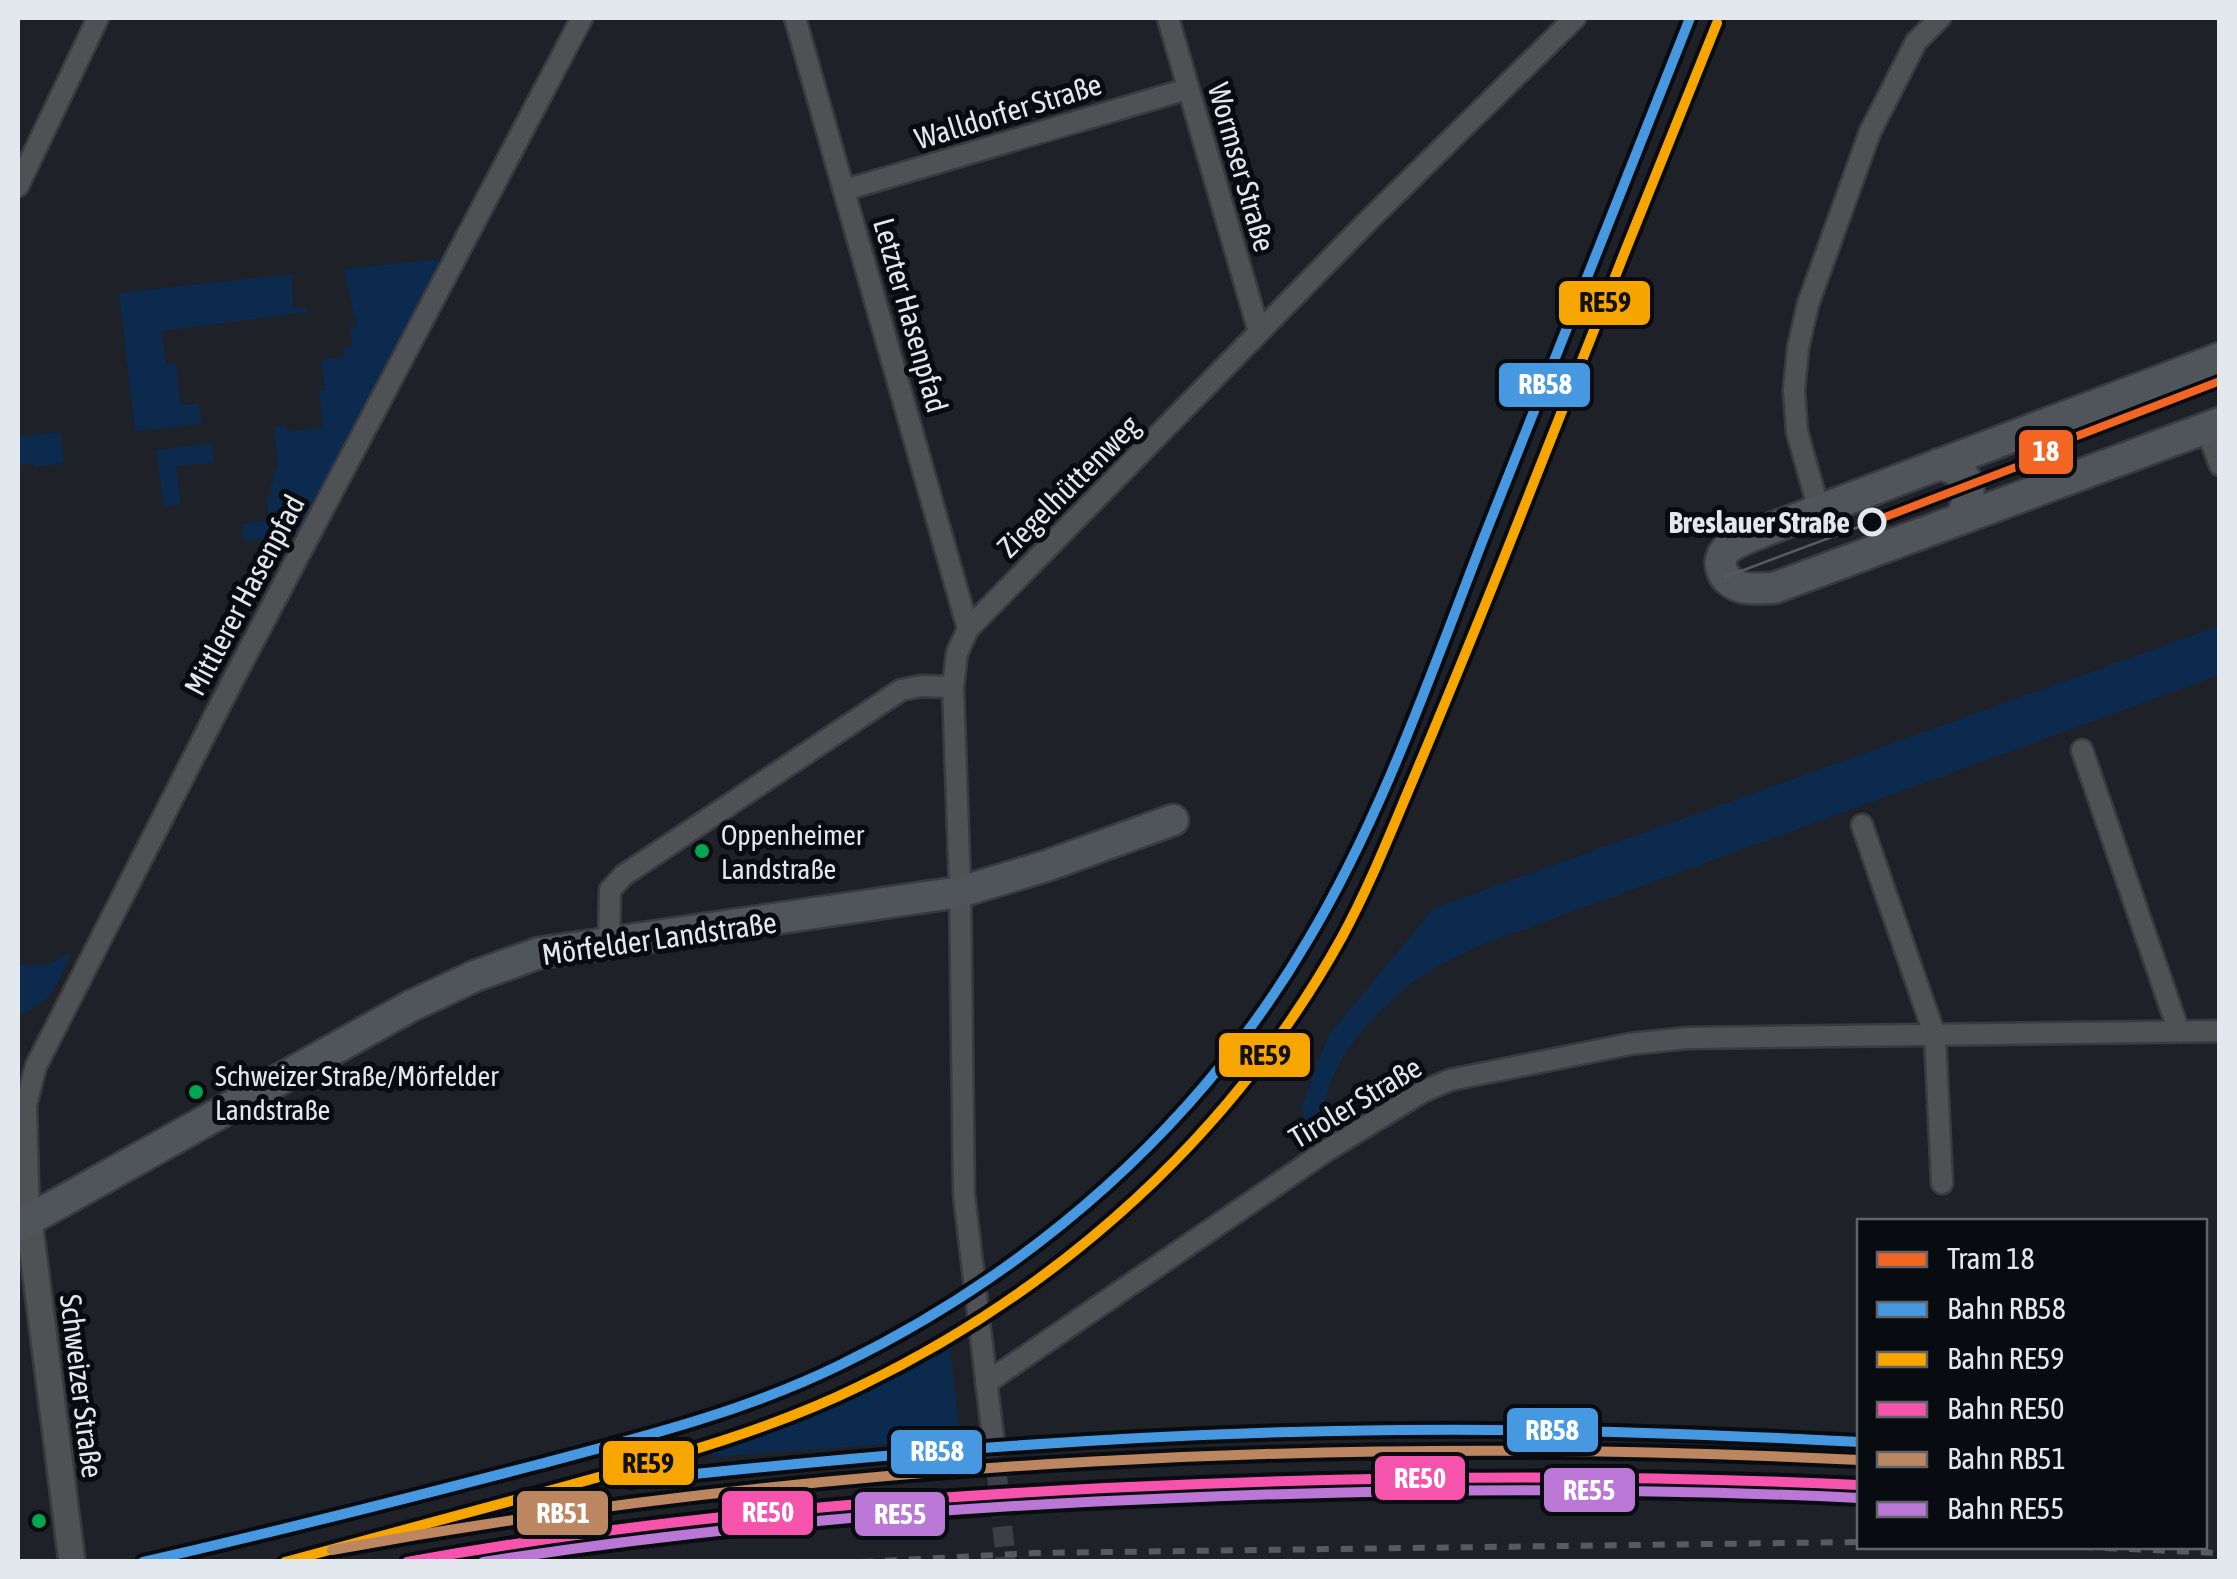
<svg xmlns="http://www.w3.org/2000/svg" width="2237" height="1579" font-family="'Asap Condensed',sans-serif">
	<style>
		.green { fill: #0c294e }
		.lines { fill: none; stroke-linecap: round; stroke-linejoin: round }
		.minor-tunnel { stroke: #3c4046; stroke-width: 20; stroke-dasharray: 20 10; stroke-linecap: butt }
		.minor-casing { stroke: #383c40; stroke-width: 25 }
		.tertiary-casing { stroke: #383c40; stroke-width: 30 }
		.secondary-casing { stroke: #383c40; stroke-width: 35 }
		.minor { stroke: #4f5155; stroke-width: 20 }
		.tertiary { stroke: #4f5155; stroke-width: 25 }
		.secondary { stroke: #50555b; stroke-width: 30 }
		.tram { stroke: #585a5f; stroke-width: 2.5 }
		.rail { stroke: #585a5f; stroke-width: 6; stroke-dasharray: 12 12; stroke-linecap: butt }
		.rail-1-casing { stroke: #080b0f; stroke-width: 18 }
		.rail-2-casing { stroke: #080b0f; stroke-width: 18 }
		.rail-3-casing { stroke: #080b0f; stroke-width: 18 }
		.rail-4-casing { stroke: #080b0f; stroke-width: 18 }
		.rail-5-casing { stroke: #080b0f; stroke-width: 18 }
		.rail-1 { stroke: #4699e1; stroke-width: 10 }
		.rail-2 { stroke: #f7a600; stroke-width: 10 }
		.rail-3 { stroke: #f653ac; stroke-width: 10 }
		.rail-4 { stroke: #bb8660; stroke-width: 10 }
		.rail-5 { stroke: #ba77d6; stroke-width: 10 }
		.tram-1-casing { stroke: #080b0f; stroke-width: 15 }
		.tram-1 { stroke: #f26522; stroke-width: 8 }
		.stop-dot { fill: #080b0f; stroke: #e3e8ef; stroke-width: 5 }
		.bus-dot { fill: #00a651; stroke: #080b0f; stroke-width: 4 }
		.labels { text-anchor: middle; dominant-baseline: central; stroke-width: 10; stroke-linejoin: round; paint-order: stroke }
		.bus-label { font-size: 28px; fill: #e3e8ef; stroke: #080b0f; text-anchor: start }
		.street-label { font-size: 30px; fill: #e3e8ef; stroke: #080b0f }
		.stop-label { font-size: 30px; font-weight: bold; fill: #e3e8ef; stroke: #080b0f; text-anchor: end }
		.line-badge { stroke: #080b0f; stroke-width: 4 }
		.badge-label { font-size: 28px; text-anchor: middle; font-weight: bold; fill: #fff }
		.pale-badge-label { font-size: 28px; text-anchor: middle; font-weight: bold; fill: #111 }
	</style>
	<rect width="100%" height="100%" fill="#1e2228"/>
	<!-- green -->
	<path class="green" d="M442,259L298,535L244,541L242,524L269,520L266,496L272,495L270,483L275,482L273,470L278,469L274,427L286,426L287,432L323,427L319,391L325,390L321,360L344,357L343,348L353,346L350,328L357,327L344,269Z
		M292,274L293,308L307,307V312L162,331L166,364H176L181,405L199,404L201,424L135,431L119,293Z
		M60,432L64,463L35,467L34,463L18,465V437Z
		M212,443L214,463L176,466L181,504L164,506L156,450Z
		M2219,626V675L1478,946C1456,958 1428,969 1409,985C1372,1015 1313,1076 1328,1127L1308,1138L1302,1106L1328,1036L1434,908Z
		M71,952C60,982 50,1005 18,1015V965H48Z
		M949,1338L960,1439L945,1440L943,1433L891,1444L712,1457L708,1438L837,1397Z"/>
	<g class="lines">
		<!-- minor-tunnel -->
		<path class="minor-tunnel" d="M993,1437L1006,1562"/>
		<!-- minor casing -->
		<g class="minor-casing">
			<path id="minor" d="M795,18L968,629
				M1168,18L1259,332
				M18,186L98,18
				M845,190L1187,89
				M2206,428L2220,465
				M1819,510L1797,432L1794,390L1798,348L1808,304L1870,132L1916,42L1940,18
				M2082,750L2179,1032
				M1862,825L1935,1036L1942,1183
				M609,941L610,890L624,875L901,690L921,686L953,687
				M29,1220L26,1105L36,1066L233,680L582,18
				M986,1383L1329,1149L1422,1092L1450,1080L1630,1044L1688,1038L2220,1031
				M993,1437L964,1195L960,887L953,687L957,653L968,629L1368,221L1575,18"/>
		</g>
		<!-- tertiary casing -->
		<g class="tertiary-casing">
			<path id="tertiary" d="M29,1220L72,1562"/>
		</g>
		<!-- secondary casing -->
		<g class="secondary-casing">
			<path id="secondary" d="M2220,358L1764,531C1753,536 1736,541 1727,549C1713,564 1724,582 1741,587C1751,590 1764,588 1774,588L2220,423
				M1939,464C1973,473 1974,489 1961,518
				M18,1226L411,1006L475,976L539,953L960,892L1046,866L1173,820"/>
		</g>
		<!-- minor -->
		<use href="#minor" class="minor"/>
		<!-- tertiary -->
		<use href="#tertiary" class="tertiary"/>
		<!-- secondary -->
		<use href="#secondary" class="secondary"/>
		<!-- tram -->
		<path class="tram" d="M1725,577L1872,522"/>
		<!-- rail -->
		<path class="rail" d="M2057,1546L2220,1553
			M861,1562L1035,1553L1860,1542"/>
		<!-- rail-1 casing -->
		<g class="rail-1-casing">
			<path id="rail-1" d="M630,1481C886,1453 1142,1432 1399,1430C1553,1428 1706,1434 1860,1442
				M143,1562C275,1532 405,1499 536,1465C639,1438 744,1412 840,1365C1033,1271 1199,1126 1308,940C1383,814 1431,673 1484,537C1553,364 1622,191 1690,18"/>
		</g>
		<!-- rail-2 casing -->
		<g class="rail-2-casing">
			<path id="rail-2" d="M285,1562C380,1536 475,1510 570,1485C668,1458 768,1431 860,1386C1062,1288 1233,1134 1342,937C1369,887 1390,834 1412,782C1446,701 1479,621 1511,540C1579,367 1647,195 1717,23"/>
		</g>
		<!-- rail-3 casing -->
		<g class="rail-3-casing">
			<path id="rail-3" d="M407,1562C637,1520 871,1500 1105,1488C1356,1476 1608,1473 1859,1485"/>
		</g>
		<!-- rail-4 casing -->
		<g class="rail-4-casing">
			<path id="rail-4" d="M332,1550C831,1459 1353,1435 1860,1460"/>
		</g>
		<!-- rail-5 casing -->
		<g class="rail-5-casing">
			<path id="rail-5" d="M483,1562C713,1526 945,1507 1177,1498C1404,1488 1631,1487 1859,1498"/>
		</g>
		<!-- rail-1 -->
		<use href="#rail-1" class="rail-1"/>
		<!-- rail-2 -->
		<use href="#rail-2" class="rail-2"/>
		<!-- rail-3 -->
		<use href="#rail-3" class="rail-3"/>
		<!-- rail-4 -->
		<use href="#rail-4" class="rail-4"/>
		<!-- rail-5 -->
		<use href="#rail-5" class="rail-5"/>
		<!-- tram-1 casing -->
		<g class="tram-1-casing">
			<path id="tram-1" d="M1872,522L2032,461L2059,443L2220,381"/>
		</g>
		<!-- tram-1 -->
		<use href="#tram-1" class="tram-1"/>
	</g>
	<!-- markers -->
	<circle class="stop-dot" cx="1872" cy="522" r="12"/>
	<g class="bus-dot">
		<circle cx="702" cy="851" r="9"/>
		<circle cx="196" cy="1092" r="9"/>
		<circle cx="39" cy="1521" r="9"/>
	</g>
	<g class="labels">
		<!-- bus labels -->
		<g class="bus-label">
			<text x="721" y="835">Oppenheimer<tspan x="721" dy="34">Landstraße</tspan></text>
			<text x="215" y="1076">Schweizer Straße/Mörfelder<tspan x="215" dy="34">Landstraße</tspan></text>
		</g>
		<!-- street labels -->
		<g class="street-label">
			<text transform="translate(1008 111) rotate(-17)">Walldorfer Straße</text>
			<text transform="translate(1242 167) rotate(74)">Wormser Straße</text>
			<text transform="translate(911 315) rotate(74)">Letzter Hasenpfad</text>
			<text transform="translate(1068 486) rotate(-45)">Ziegelhüttenweg</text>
			<text transform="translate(244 595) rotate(-62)">Mittlerer Hasenpfad</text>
			<text transform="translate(659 938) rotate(-8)">Mörfelder Landstraße</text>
			<text transform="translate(1355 1102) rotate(-31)">Tiroler Straße</text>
			<text transform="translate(82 1386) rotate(83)">Schweizer Straße</text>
		</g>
		<!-- stop labels -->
		<g class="stop-label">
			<text x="1850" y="522">Breslauer Straße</text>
		</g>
	</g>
	<g class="line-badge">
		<rect x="1557" y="279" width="95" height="48" rx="10" fill="#f7a600"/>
		<rect x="1497" y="361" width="95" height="48" rx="10" fill="#4699e1"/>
		<rect x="2017" y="428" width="58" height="48" rx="10" fill="#f26522"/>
		<rect x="1217" y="1031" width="95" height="48" rx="10" fill="#f7a600"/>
		<rect x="1505" y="1406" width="95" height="48" rx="10" fill="#4699e1"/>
		<rect x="889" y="1428" width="95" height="48" rx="10" fill="#4699e1"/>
		<rect x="601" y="1439" width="95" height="48" rx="10" fill="#f7a600"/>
		<rect x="1373" y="1454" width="94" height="48" rx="10" fill="#f653ac"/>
		<rect x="1542" y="1466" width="95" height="48" rx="10" fill="#ba77d6"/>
		<rect x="720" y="1489" width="95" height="48" rx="10" fill="#f653ac"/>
		<rect x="515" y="1489" width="95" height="48" rx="10" fill="#bb8660"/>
		<rect x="853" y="1490" width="94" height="48" rx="10" fill="#ba77d6"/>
	</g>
	<g class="badge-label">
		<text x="1545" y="394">RB58</text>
		<text x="2046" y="461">18</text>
		<text x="1552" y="1440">RB58</text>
		<text x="937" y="1461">RB58</text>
		<text x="1420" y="1488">RE50</text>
		<text x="1589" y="1500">RE55</text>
		<text x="768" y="1522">RE50</text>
		<text x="563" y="1523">RB51</text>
		<text x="900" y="1524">RE55</text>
	</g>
	<g class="pale-badge-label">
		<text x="1605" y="312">RE59</text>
		<text x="1265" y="1065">RE59</text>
		<text x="648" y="1473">RE59</text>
	</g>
	<!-- border -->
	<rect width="2237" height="1579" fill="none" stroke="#e3e8ef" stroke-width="40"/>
	<!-- legend -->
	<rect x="1857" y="1219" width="350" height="330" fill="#080b0f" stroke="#606369" stroke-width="2.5"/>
	<rect x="1877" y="1252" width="50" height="15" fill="#f26522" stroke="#606369" stroke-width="2.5"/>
	<text x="1947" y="1269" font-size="30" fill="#e3e8ef">Tram 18</text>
	<rect x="1877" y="1302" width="50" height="15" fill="#4699e1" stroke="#606369" stroke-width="2.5"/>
	<text x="1947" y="1319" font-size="30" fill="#e3e8ef">Bahn RB58</text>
	<rect x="1877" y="1352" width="50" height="15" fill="#f7a600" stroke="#606369" stroke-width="2.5"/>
	<text x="1947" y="1369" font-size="30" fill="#e3e8ef">Bahn RE59</text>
	<rect x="1877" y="1402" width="50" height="15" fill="#f653ac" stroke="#606369" stroke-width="2.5"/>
	<text x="1947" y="1419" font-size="30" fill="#e3e8ef">Bahn RE50</text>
	<rect x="1877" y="1452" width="50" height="15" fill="#bb8660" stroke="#606369" stroke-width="2.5"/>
	<text x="1947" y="1469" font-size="30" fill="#e3e8ef">Bahn RB51</text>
	<rect x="1877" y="1502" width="50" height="15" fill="#ba77d6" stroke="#606369" stroke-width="2.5"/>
	<text x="1947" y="1519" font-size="30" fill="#e3e8ef">Bahn RE55</text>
</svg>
